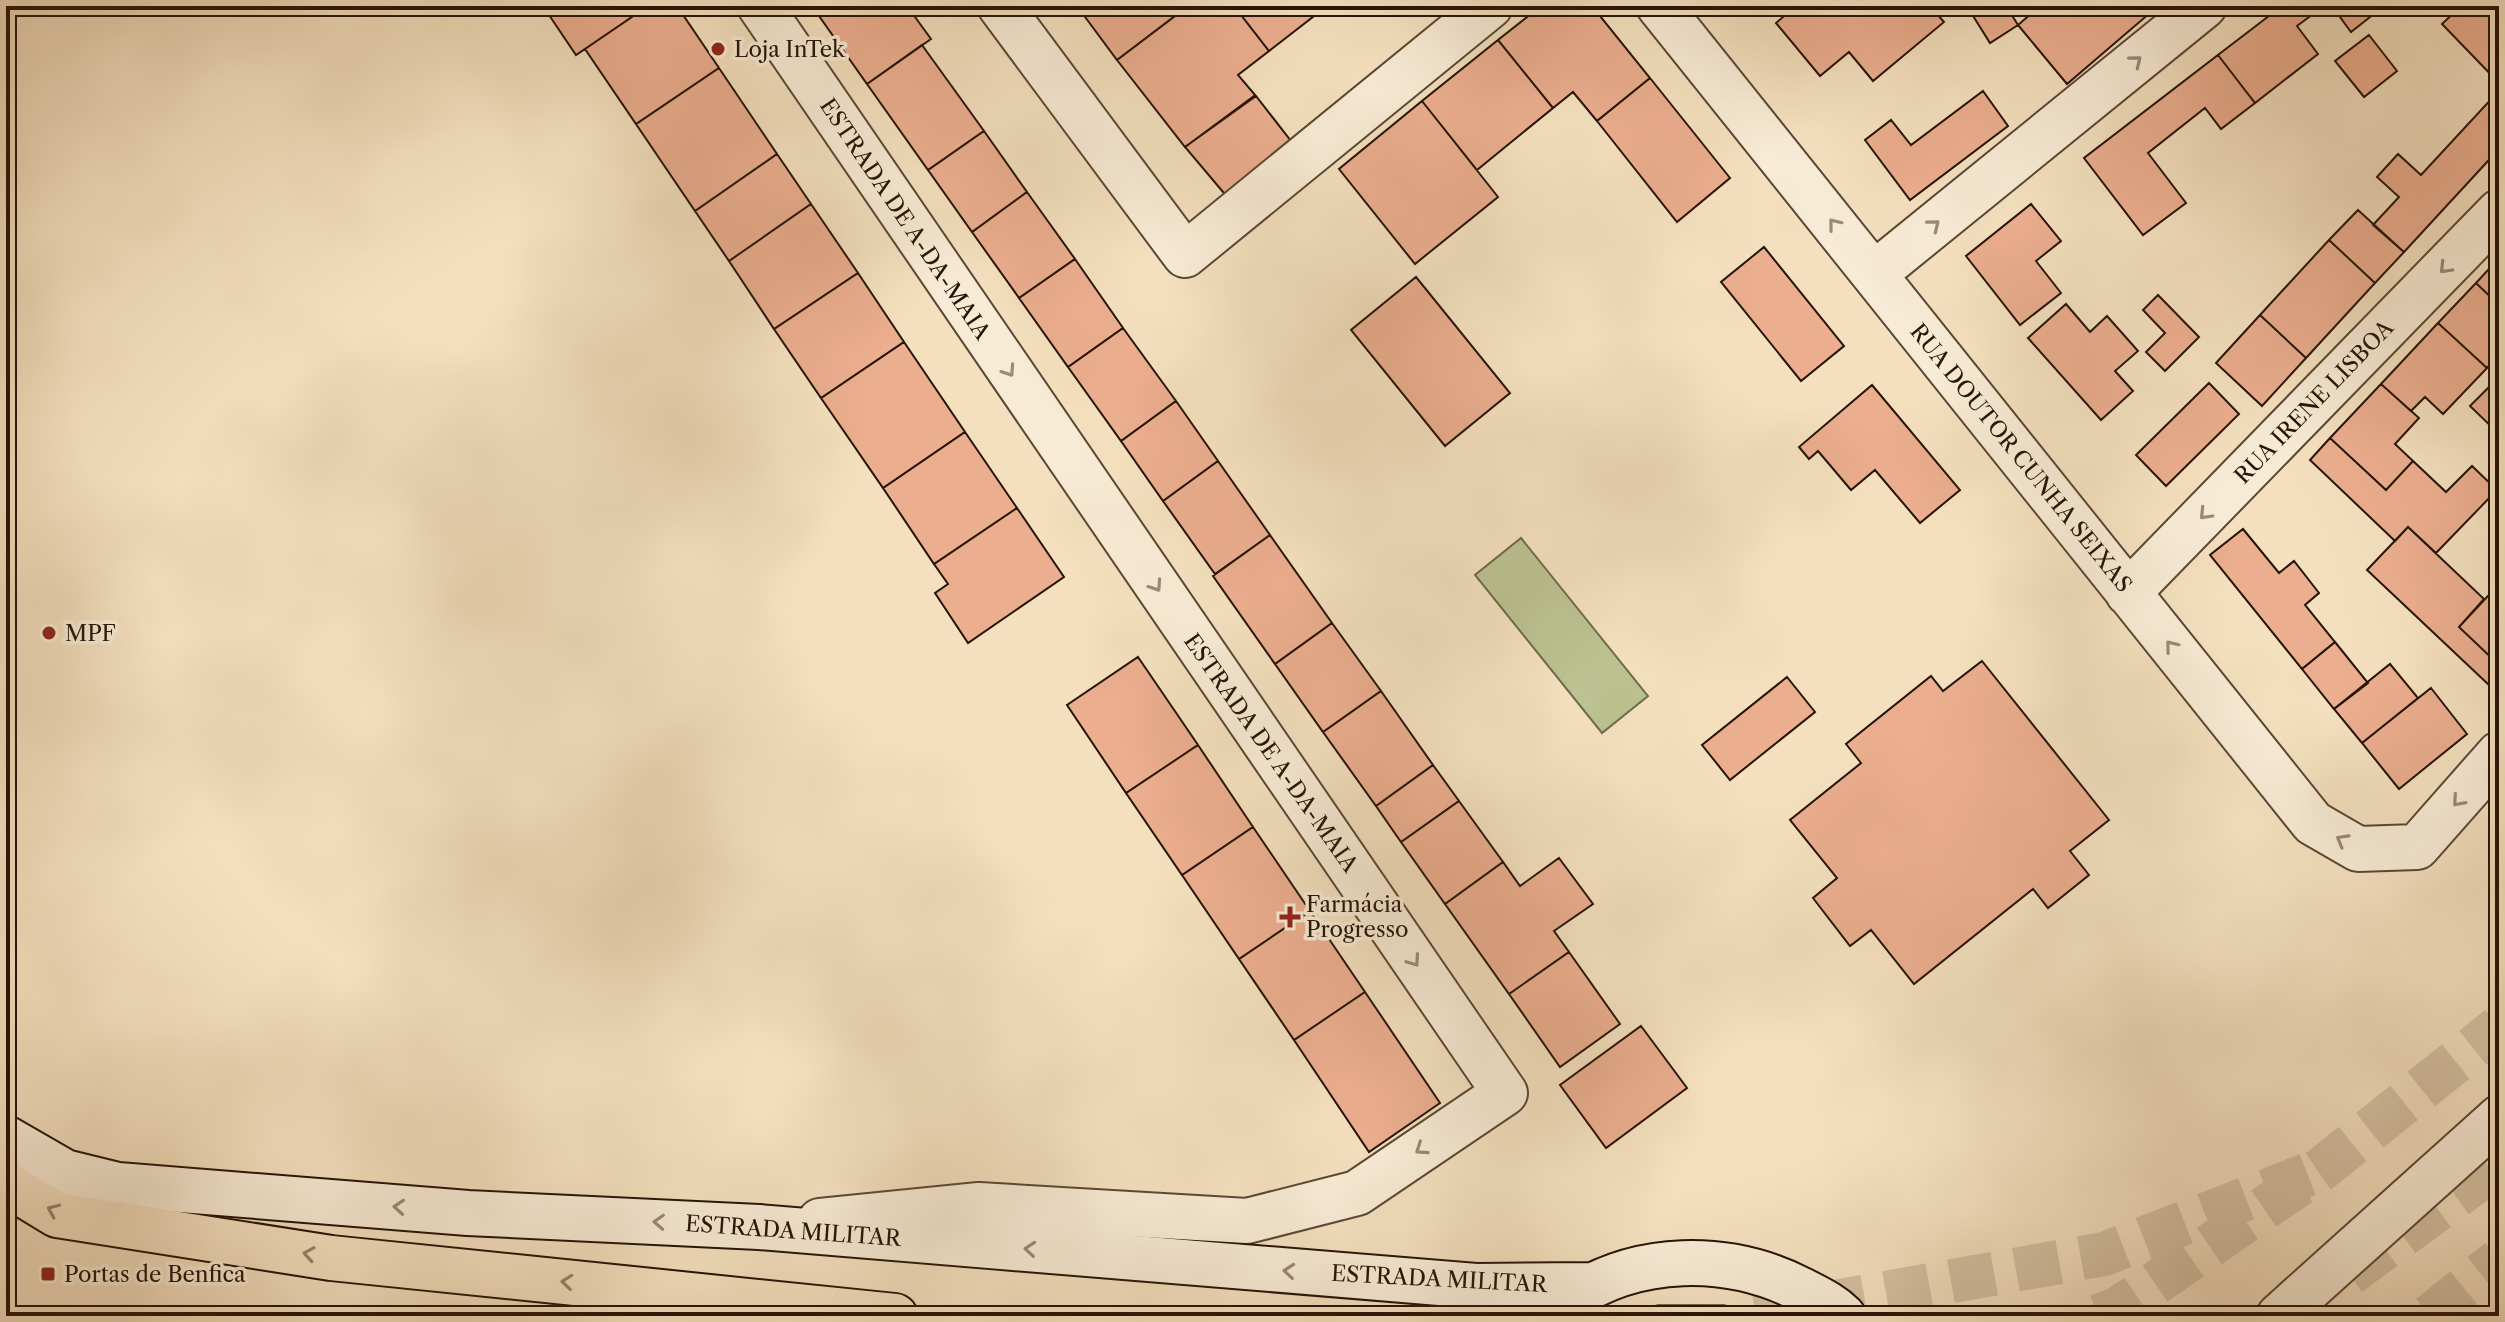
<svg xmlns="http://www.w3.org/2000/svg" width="2505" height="1322" font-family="'Libre Caslon Text',serif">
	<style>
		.green { fill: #bcc291; stroke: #716b4c; stroke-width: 2 }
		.building { fill: #ebae8f; stroke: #261407; stroke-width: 2 }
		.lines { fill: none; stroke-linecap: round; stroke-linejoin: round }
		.trunk-tunnel { stroke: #d5c1a3; stroke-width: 44; stroke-dasharray: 44 22; stroke-linecap: butt }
		.minor-casing { stroke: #5a4735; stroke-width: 48 }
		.tertiary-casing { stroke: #5a4735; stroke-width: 48 }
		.secondary-casing { stroke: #261407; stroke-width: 48 }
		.trunk-casing { stroke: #261407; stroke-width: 48 }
		.minor { stroke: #f8ebd5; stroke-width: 44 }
		.tertiary { stroke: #f8ebd5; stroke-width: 44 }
		.secondary { stroke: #f8ebd5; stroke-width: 44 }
		.trunk { stroke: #f4e0bf; stroke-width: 44 }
		.oneway { stroke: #9a8a78 }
		.oneway2 { stroke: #97846c }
		.poi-dot { fill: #8f2418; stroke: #f8ebd5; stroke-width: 3 }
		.labels { text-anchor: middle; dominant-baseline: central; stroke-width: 7; stroke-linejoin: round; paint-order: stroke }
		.poi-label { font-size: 22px; fill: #261407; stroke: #f8ebd5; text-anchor: start }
		.street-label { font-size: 22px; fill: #261407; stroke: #f8ebd5 }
	</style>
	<rect width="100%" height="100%" fill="#f4e0bf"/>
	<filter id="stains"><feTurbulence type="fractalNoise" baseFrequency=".0025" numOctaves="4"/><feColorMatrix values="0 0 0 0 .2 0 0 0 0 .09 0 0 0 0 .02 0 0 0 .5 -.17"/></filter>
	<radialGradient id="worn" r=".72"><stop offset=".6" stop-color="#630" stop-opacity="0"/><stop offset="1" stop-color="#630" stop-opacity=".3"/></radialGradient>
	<!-- green -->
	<path class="green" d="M1521,538L1648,696L1602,733L1475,575Z
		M1658,1305H1724L1758,1316H1626Z"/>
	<!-- building -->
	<path class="building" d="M543,6H648L576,55Z
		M648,6H677L719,68L636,124L585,49Z
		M812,6H907L931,39L867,84Z
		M1077,6H1180L1183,10L1117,60Z
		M1188,6H1234L1269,51L1238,75L1256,96H1254L1185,147L1117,60Z
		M1234,6H1327L1269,51Z
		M1541,6H1592L1650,78L1597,121L1573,92L1553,108L1498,40Z
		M1796,6H1930L1944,22L1873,81L1849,52L1820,76L1776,23Z
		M1978,6H2006L2018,25L1990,43L1970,11Z
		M2040,6H2144L2150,13L2067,84L2018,25Z
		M2282,6H2324L2297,26L2318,54L2255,103L2218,55Z
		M2332,6H2384L2351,32Z
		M2461,6H2499V83L2442,24Z
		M2369,35L2397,71L2364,97L2335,61Z
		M1498,40L1553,108L1477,170L1422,101Z
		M922,45L984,131L928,170L867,84Z
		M2218,55L2255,103L2221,129L2205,108L2148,153L2186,203L2143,235L2084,158Z
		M719,68L777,154L695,211L636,124Z
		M1650,78L1730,178L1677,222L1597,121Z
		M1983,91L2008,126L1910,200L1865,140L1891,120L1911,145Z
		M1256,96L1298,150L1234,205L1185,147Z
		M2494,96L2499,100V149L2404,252L2373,225L2399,197L2377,177L2398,154L2421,175Z
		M1422,101L1498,197L1415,264L1339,169Z
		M984,131L1027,192L972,232L928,170Z
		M777,154L811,204L729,261L695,211Z
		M1027,192L1075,259L1019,298L972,232Z
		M811,204L858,273L774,329L729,261Z
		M2031,204L2061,241L2036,261L2061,293L2020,325L1966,256Z
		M2358,210L2404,252L2375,283L2329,240Z
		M2329,240L2375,283L2306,358L2260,315Z
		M1764,247L1844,346L1801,381L1721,282Z
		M2499,258V305L2476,283Z
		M1075,259L1123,328L1068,367L1019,298Z
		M858,273L904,342L821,398L774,329Z
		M1416,277L1510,393L1445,446L1351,330Z
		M2476,283L2499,305V355L2487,368L2438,323Z
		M2158,295L2199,337L2165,371L2146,352L2165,333L2143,310Z
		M2066,304L2090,332L2107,316L2138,351L2115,371L2133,391L2101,420L2028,338Z
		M2260,315L2306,358L2262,406L2216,363Z
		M2438,323L2487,368L2443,414L2425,397L2411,411L2381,384Z
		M1123,328L1176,401L1121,441L1068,367Z
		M904,342L965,432L883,488L821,398Z
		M2499,377V434L2470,406Z
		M2209,383L2239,414L2166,486L2136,455Z
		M2381,384L2419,418L2395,444L2413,461L2386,490L2330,438Z
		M1872,385L1960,490L1920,523L1875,470L1851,490L1818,451L1809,459L1799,447Z
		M1176,401L1218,461L1163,501L1121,441Z
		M965,432L1017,508L934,564L883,488Z
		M2330,438L2386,490L2413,461L2446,492L2472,466L2497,490L2436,553L2408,527L2395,541L2310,460Z
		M1218,461L1270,535L1215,574L1163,501Z
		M1017,508L1064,577L968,643L935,593L948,584L934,564Z
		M2408,527L2484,599L2459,627L2499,665V674L2489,685L2367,570Z
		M2243,529L2279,573L2294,561L2319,593L2305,605L2335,642L2302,669L2210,555Z
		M1270,535L1332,623L1275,664L1213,576Z
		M2499,584V665L2459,627Z
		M1332,623L1381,691L1323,732L1275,664Z
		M2335,642L2368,683L2334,709L2302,669Z
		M1138,657L1198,745L1126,793L1067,705Z
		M1982,661L2109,820L2070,851L2089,875L2048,908L2033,889L1914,984L1871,930L1850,946L1813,898L1837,878L1790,820L1861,763L1846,744L1931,676L1943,691Z
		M2390,664L2418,698L2362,743L2334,709Z
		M1787,677L1815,712L1730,780L1702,745Z
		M2431,688L2467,734L2399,789L2362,743Z
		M1381,691L1433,765L1376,806L1323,732Z
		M1198,745L1253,827L1182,875L1126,793Z
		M1433,765L1459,801L1401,842L1376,806Z
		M1459,801L1503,862L1445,904L1401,842Z
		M1253,827L1310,911L1239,959L1182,875Z
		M1559,858L1593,904L1554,931L1569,952L1509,994L1445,904L1503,862L1520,886Z
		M1310,911L1365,992L1294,1040L1239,959Z
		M1569,952L1620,1024L1560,1067L1509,994Z
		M1365,992L1440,1103L1369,1152L1294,1040Z
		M1641,1026L1687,1088L1606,1148L1560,1085Z"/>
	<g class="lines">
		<!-- trunk-tunnel -->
		<path class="trunk-tunnel" d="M2349,1274L2499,1165
			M1756,1316L2104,1254L2320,1170
			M2098,1316L2119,1308L2320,1170L2499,1027
			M2430,1316L2499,1260"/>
		<!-- minor casing -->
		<g class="minor-casing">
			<path id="minor" d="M760,6L1505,1093L1357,1193L1247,1221L979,1205L820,1221
				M1000,6L1185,255L1490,6
				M1659,6L2313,823L2358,849L2417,847L2499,754
				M1874,274L2204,6
				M2128,593L2499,212"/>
		</g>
		<!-- tertiary casing -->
		<g class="tertiary-casing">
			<path id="tertiary" d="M2279,1316L2499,1118"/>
		</g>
		<!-- secondary casing -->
		<g class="secondary-casing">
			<path id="secondary" d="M6,1138L65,1172L118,1185L468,1213L759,1227L1476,1286L1590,1285
				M1567,1301C1636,1253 1728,1252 1802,1290C1817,1298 1831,1304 1843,1316"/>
		</g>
		<!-- trunk casing -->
		<g class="trunk-casing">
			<path id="trunk" d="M6,1184L57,1215L331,1258L895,1316"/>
		</g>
		<!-- minor -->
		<use href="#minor" class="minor"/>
		<!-- tertiary -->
		<use href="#tertiary" class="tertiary"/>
		<!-- secondary -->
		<use href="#secondary" class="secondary"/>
		<!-- trunk -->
		<use href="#trunk" class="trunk"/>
	</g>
	<!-- one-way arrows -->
	<defs><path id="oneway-chevron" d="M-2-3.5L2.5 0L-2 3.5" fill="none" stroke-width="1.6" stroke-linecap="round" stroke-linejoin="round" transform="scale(2)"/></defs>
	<g class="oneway">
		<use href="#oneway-chevron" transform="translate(2136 61) rotate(-39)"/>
		<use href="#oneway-chevron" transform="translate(1834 224) rotate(-129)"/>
		<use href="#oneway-chevron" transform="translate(1934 225) rotate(-39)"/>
		<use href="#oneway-chevron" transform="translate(2445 268) rotate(134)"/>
		<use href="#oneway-chevron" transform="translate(1009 371) rotate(56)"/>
		<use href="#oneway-chevron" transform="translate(2205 514) rotate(134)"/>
		<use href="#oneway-chevron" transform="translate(1156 586) rotate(56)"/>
		<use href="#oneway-chevron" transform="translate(2171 646) rotate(-129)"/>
		<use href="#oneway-chevron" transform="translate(2458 801) rotate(131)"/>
		<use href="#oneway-chevron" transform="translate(2342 840) rotate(-150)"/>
		<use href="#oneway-chevron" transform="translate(1414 961) rotate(55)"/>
		<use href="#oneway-chevron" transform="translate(1421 1149) rotate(146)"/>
		<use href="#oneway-chevron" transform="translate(399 1207) rotate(-176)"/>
		<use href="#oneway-chevron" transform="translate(659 1222) rotate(-177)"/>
		<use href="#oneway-chevron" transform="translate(1030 1249) rotate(-175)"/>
		<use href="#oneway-chevron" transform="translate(1289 1271) rotate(-175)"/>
	</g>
	<g class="oneway2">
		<use href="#oneway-chevron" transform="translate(53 1210) rotate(-156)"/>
		<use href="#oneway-chevron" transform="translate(309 1254) rotate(-171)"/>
		<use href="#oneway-chevron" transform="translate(567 1282) rotate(-174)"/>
	</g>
	<!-- markers -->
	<g class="poi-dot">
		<circle cx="718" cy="49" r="8"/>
		<circle cx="49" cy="633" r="8"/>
		<path d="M1286 905h8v8h8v8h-8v8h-8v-8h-8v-8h8z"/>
		<rect x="40" y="1266" width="16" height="16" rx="4"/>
	</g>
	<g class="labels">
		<!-- poi labels -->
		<g class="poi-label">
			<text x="734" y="49">Loja InTek</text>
			<text x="65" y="633">MPF</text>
			<text x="1306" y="904">Farmácia<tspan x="1306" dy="25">Progresso</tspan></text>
			<text x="64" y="1274">Portas de Benfica</text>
		</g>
		<!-- street labels -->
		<g class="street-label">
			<text transform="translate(905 219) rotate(56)">ESTRADA DE A-DA-MAIA</text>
			<text transform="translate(2314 402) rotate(-46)">RUA IRENE LISBOA</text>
			<text transform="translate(2021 458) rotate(51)">RUA DOUTOR CUNHA SEIXAS</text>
			<text transform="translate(1271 753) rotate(55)">ESTRADA DE A-DA-MAIA</text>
			<text transform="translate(793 1231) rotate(4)">ESTRADA MILITAR</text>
			<text transform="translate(1439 1279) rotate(3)">ESTRADA MILITAR</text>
		</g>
	</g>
	<!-- margin -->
	<rect width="2505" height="1322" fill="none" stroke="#f4e0bf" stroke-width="32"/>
	<rect x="8" y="8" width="2489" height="1306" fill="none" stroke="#261407" stroke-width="4"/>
	<rect x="16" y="16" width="2473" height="1290" fill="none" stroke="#261407" stroke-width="2"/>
	<rect width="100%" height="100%" filter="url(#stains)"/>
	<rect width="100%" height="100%" fill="url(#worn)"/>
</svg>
